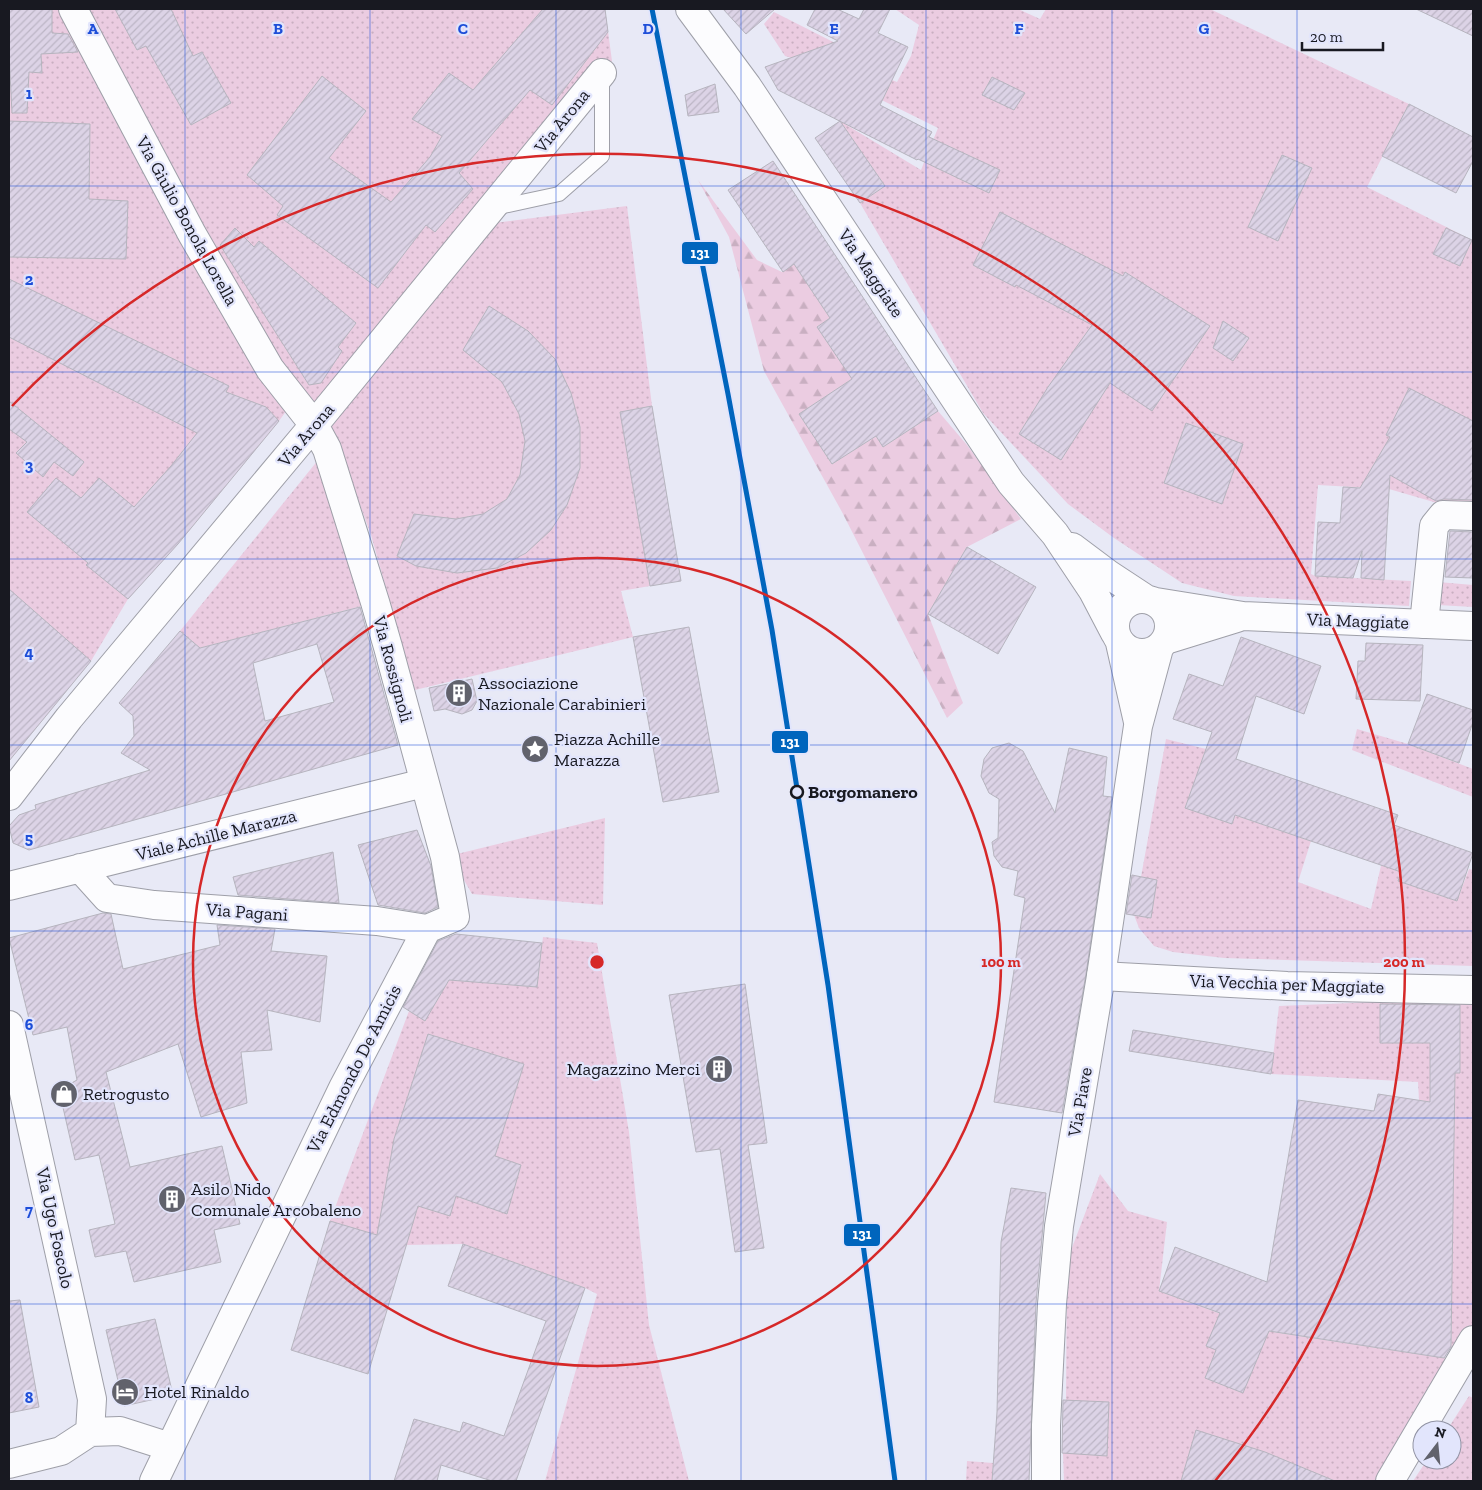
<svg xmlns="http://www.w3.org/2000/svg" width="1482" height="1490" font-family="'Zilla Slab',serif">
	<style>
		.grass { fill: url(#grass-dots) }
		.forest { fill: url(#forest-firs) }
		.building { fill: url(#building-hatch); stroke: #b6b4be; fill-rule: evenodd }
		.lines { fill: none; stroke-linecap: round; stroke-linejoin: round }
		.service-casing { stroke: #9e9fa8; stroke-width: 16 }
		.minor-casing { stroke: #9e9fa8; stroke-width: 30 }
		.primary-casing { stroke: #9e9fa8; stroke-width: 30 }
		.service { stroke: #fcfcfe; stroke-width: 14 }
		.minor { stroke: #fcfcfe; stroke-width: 28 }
		.primary { stroke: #fcfcfe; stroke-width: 28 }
		.rail-1-casing { stroke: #e2e5fc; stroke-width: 9 }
		.rail-1 { stroke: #0065bd; stroke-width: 5 }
		.grid { fill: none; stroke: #1d4ed8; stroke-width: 1; stroke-opacity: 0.55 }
		.ring { fill: none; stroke: #d62828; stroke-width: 2.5 }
		.stop-dot { fill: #e2e5fc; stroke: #181921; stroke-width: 2.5 }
		.labels { text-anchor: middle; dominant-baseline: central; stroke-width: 4.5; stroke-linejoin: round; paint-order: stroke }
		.street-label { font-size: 18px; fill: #181921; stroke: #e2e5fc }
		.poi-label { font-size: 18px; fill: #181921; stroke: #e2e5fc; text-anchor: start }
		.stop-label { font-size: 18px; font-weight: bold; fill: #181921; stroke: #e2e5fc; text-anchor: start }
		.grid-label { font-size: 16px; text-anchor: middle; font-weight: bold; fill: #1d4ed8; stroke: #e2e5fc; stroke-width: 4.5; stroke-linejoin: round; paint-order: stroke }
		.centre { fill: #d62828; stroke: #e2e5fc; stroke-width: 2.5 }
		.ring-label { font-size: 15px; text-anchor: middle; font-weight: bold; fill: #d62828; stroke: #e2e5fc; stroke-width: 4.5; stroke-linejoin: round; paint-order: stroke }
		.line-badge { stroke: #e2e5fc; stroke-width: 2 }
		.badge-label { font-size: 14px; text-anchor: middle; font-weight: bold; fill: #fff }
	</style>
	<defs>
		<pattern id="grass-dots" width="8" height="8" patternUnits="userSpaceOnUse" patternTransform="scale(1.25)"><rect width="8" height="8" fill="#ebcce1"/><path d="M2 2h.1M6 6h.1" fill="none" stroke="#c9afc1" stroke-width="1.8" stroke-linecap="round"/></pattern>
		<pattern id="forest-firs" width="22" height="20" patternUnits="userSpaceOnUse" patternTransform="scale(1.25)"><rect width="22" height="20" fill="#ebcce1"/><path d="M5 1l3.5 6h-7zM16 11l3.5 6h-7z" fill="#c9afc1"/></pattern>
		<pattern id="building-hatch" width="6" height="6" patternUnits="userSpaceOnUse" patternTransform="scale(1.25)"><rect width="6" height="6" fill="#dcd3e6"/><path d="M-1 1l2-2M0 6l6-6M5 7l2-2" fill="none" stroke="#bcb5c5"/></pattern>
	</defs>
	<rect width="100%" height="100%" fill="#e8e9f6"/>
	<!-- grass -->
	<path class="grass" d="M9,9H605L612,61L478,225L627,206L652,406L621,412L650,586L621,591L633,637L415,690L371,535L326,412L294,400L279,421L178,544L128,599L91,661L9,761Z
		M895,9H1018L1040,19L1046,9H1210L1409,104L1367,187L1472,240L1473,239V508L1444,505L1389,489L1318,485L1311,574L1315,576L1411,581L1409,606L1234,596L1182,583L1114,538L1068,504L983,413L860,203L885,186L840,121L921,170L938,128L803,61L785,56L764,24L774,12L845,48L848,63L897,82L911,56L919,25Z
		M327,449L366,605L200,648L180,631Z
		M1438,582L1473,585V607L1438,605Z
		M1357,729L1408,744L1473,769V797L1352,750Z
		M1166,739L1206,749L1186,808L1232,824L1235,815L1311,841L1298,882L1371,909L1383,857L1404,864L1398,881L1457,901L1469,869L1473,870V966L1224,958L1173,952L1154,946L1139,928L1134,915L1151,918L1153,904L1136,901L1154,898L1157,880L1141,877Z
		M605,818L603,905L472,894L464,880L457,854Z
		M543,937L597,943L629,1132L649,1325L689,1481H545L597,1294L585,1288L463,1244L407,1245L330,1221L409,1011L425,1020L449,980L537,987Z
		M1473,998V1327L1383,1481H1064L1063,1453L1066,1400L1067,1261L1100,1174L1128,1211L1167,1222L1159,1291L1267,1331L1451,1359L1454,1106L1419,1100L1418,1082L1271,1074L1279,1006Z
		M1469,1396L1473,1398V1481H1413L1427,1460H1452V1430H1447Z
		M967,1461L993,1463L992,1481H966Z"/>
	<!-- forest -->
	<path class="forest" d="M698,180L757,260L782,272L794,264L830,318L817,327L852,379L799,414L832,464L876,436L883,447L938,411L967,445L1021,519L967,547L928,614L963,703L947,718L842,512L764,371L729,237Z"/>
	<!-- building -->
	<path class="building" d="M9,9H52V33L68,34L78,52L41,54L42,73L29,72L27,113H12L9,53Z
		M115,9H171L193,56L202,52L231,103L191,125L146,46L137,50Z
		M543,9H605L608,32L552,105L530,90L459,173L473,189L435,232L426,225L378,288L277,215L283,206L247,175L322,76L366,111L329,158L391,202L430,157L442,136L412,119L449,73L473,90Z
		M723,9H775L746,34Z
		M815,9H837L859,19L864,9H890L878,33L908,47L880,105L932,132L929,137L1000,170L989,193L918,159L917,160L778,90L765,67L838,41L807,25Z
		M1416,9H1473V36Z
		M992,77L1025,93L1014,110L982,95Z
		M715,84L719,112L688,116L685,95Z
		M1409,104L1473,137V161L1456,193L1382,156Z
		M9,121L90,124L89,199L128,201L126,259L9,257Z
		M840,121L885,186L860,203L815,138Z
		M1282,155L1312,168L1278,241L1248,227Z
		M773,161L938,411L883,447L876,436L832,464L799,414L852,379L817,327L830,318L794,264L783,272L728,190Z
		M1000,212L1123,276L1125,272L1210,326L1152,411L1110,383L1061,460L1019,434L1048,387L1092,325L1016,285L1015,287L973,265Z
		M235,228L254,247L259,241L356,323L338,347L342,351L321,383L309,385L220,245Z
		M1446,228L1472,240L1460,266L1433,254Z
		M9,279L229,386L226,392L266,407L279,421L178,544L128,599L86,565L88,563L27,512L56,478L81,498L99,478L134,507L171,466L197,433L9,337Z
		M489,306L528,331L555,359L571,393L580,427V468L567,505L551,530L526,553L497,568L457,573L416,566L397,556L414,514L456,519L483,514L507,499L520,475L525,441L519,414L502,382L463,350Z
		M1223,321L1249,338L1233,361L1213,348Z
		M1409,388L1473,421V500L1444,499L1436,501L1390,475L1384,580L1361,578L1362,551L1353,578L1315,576L1318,522L1340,523L1343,487L1360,488L1390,437L1386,435Z
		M9,401L84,462L73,476L54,462L43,477L16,453L27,442L9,429Z
		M652,406L681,581L650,586L620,412Z
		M1186,423L1243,444L1222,504L1164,483Z
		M1450,531L1473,532V578L1445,577Z
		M967,547L1036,587L998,654L928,614Z
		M9,589L91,661L9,761Z
		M360,607L398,745L29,850L13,843L9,826L19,815L36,809L35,805L150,770L121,753L134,736L133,716L119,703L180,631L200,648ZM317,644L334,702L265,721L253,663Z
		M689,627L719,792L663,802L633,637Z
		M1241,637L1321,666L1304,714L1256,696L1236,759L1398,815L1394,825L1473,853L1457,901L1398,881L1401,872L1235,815L1232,824L1185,808L1212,732L1173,719L1189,674L1223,686Z
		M1366,643L1423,645L1420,701L1356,699L1358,661H1365Z
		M472,679L477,701L472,710L462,714L445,709L434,711L429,688Z
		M1427,694L1473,710V722L1459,763L1408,744Z
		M1009,743L1023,751L1055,813L1069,748L1107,757L1103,796L1112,797L1086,974L1062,1113L994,1102L1025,898L1014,895L1018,871L1002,867L994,856L992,842L998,838L999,799L989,793L981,776L984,759L992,748Z
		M417,830L431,866L438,907L425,913L378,905L358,845Z
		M333,852L339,903L238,895L233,877Z
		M1132,875L1157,880L1151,918L1126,914Z
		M103,913L111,914L123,969L220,945L217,925L275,929L271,951L327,956L320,1022L267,1010L272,1050L241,1052L247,1103L201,1117L178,1044L106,1072L130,1167L222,1146L240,1224L214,1230L221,1262L134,1282L126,1251L95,1257L89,1230L115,1224L99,1155L75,1160L59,1090L77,1080L67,1027L33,1035L9,938Z
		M456,934L542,943L537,987L449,980L425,1021L403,1007L438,941Z
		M745,984L767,1143L748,1145L764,1248L735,1252L720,1149L696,1152L669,995Z
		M1380,1004L1460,1005V1073H1455L1451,1347L1444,1358L1269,1331L1243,1393L1205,1378L1216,1350L1206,1346L1220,1313L1159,1291L1175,1247L1267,1282L1298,1100L1374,1111L1378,1094L1430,1102V1043H1380Z
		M1133,1030L1274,1053L1271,1074L1129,1051Z
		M428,1034L524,1064L495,1156L521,1165L507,1214L456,1196L450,1216L418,1206L368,1374L291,1350L330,1221L377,1235L394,1139Z
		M1011,1188L1046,1193L1036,1303L1029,1481H992L997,1412L1001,1242Z
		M463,1244L585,1288L516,1481H492L441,1465L437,1481H394L414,1419L460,1432L463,1422L504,1436L546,1321L448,1286Z
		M20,1300L39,1407L9,1413V1301Z
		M155,1319L173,1395L124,1406L106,1330Z
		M1063,1400L1109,1402L1107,1456L1062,1453Z
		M1196,1430L1265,1452L1335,1481H1181Z"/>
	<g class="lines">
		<!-- service casing -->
		<g class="service-casing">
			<path id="service" d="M494,208L559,194L602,156V78"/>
		</g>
		<!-- minor casing -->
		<g class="minor-casing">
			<path id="minor" d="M73,9L192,234L270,369L314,425L327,449L375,602L388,647L445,857L455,917L427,929
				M1424,624L1434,526L1443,515L1473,516
				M9,796L69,718L314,425L602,73
				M80,868L107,898L154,905L377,921L427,929
				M9,886L424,783
				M1101,976L1287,986L1473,990
				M9,1025L92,1399L90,1432
				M9,1464L61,1451L90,1432L120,1431L170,1447
				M154,1481L343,1088L427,929
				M1390,1481L1473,1340"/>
		</g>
		<!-- primary casing -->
		<g class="primary-casing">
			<path id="primary" d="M690,9L747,86L1011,483L1055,534L1093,591L1115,633
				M1072,547L1108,574L1146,599
				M1115 626a27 27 0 1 1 54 0a27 27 0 1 1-54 0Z
				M1156,602L1243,616L1473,626
				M1166,640L1237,618
				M1120,643L1138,722
				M1046,1481V1425L1052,1304L1059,1226L1101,976L1138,726L1159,648"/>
		</g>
		<!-- service -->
		<use href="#service" class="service"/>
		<!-- minor -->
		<use href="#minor" class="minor"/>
		<!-- primary -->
		<use href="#primary" class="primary"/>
		<!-- rail-1 casing -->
		<g class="rail-1-casing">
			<path id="rail-1" d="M652,9L728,394L772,630L828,985L895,1481"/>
		</g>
		<!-- rail-1 -->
		<use href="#rail-1" class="rail-1"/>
	</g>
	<!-- grid -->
	<path class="grid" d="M185,9V1481M370,9V1481M556,9V1481M741,9V1481M926,9V1481M1112,9V1481M1297,9V1481M9,186H1473M9,372H1473M9,559H1473M9,745H1473M9,931H1473M9,1118H1473M9,1304H1473"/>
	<!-- distance rings -->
	<g class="ring">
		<circle cx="597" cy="962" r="404"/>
		<path d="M12 406A807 807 0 0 1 1215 1481"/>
	</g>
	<!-- icons -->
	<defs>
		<g id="building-disc" transform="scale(1.4375)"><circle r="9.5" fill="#61626c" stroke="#e2e5fc"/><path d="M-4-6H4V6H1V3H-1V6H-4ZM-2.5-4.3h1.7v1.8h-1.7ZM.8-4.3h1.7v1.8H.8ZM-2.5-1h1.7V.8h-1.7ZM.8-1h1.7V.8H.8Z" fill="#fff"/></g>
		<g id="sight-disc" transform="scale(1.4375)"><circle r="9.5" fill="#61626c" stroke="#e2e5fc"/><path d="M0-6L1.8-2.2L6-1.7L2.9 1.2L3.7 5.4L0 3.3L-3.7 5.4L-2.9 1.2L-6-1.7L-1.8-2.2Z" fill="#fff"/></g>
		<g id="shop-disc" transform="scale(1.4375)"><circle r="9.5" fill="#61626c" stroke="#e2e5fc"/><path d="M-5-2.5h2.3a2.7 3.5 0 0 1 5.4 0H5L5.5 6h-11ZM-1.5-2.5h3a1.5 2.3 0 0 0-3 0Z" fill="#fff"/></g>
		<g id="hotel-disc" transform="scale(1.4375)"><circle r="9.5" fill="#61626c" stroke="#e2e5fc"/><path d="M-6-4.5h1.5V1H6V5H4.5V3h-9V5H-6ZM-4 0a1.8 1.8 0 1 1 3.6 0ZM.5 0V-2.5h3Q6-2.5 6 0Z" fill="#fff"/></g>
	</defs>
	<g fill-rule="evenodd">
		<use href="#building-disc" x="459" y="693"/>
		<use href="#sight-disc" x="535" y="749"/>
		<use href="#building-disc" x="719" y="1069"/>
		<use href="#shop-disc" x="64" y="1094"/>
		<use href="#building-disc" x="172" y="1199"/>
		<use href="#hotel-disc" x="125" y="1392"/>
	</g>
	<!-- markers -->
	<circle class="stop-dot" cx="797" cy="792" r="6"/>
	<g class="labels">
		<!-- street labels -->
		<g class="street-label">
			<text transform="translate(562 121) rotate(-51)">Via Arona</text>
			<text transform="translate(187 221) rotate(61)">Via Giulio Bonola Lorella</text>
			<text transform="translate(871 273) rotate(56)">Via Maggiate</text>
			<text transform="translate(306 435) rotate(-50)">Via Arona</text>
			<text transform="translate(1358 621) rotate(2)">Via Maggiate</text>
			<text transform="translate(393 669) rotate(75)">Via Rossignoli</text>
			<text transform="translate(216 835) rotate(-14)">Viale Achille Marazza</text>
			<text transform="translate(247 912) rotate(4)">Via Pagani</text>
			<text transform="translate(1287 984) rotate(2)">Via Vecchia per Maggiate</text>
			<text transform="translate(354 1069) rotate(-63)">Via Edmondo De Amicis</text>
			<text transform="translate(1080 1102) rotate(-80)">Via Piave</text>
			<text transform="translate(55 1228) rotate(78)">Via Ugo Foscolo</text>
		</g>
		<!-- poi labels -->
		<g class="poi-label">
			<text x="478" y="683">Associazione<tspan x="478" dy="21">Nazionale Carabinieri</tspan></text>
			<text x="554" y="739">Piazza Achille<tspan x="554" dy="21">Marazza</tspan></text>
			<text x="700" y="1069" text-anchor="end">Magazzino Merci</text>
			<text x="83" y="1094">Retrogusto</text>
			<text x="191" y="1189">Asilo Nido<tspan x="191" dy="21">Comunale Arcobaleno</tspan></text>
			<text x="144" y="1392">Hotel Rinaldo</text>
		</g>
		<!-- stop labels -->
		<g class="stop-label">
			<text x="808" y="792">Borgomanero</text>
		</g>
	</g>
	<g class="grid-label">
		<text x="93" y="34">A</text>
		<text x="278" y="34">B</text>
		<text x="463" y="34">C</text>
		<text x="648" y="34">D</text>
		<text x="834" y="34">E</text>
		<text x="1019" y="34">F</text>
		<text x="1204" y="34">G</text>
		<text x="29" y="99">1</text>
		<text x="29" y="285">2</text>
		<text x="29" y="471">3</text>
		<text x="29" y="658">4</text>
		<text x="29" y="844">5</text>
		<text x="29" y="1030">6</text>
		<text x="29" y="1216">7</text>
		<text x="29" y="1403">8</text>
	</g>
	<circle cx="597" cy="962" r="8" class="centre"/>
	<g class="ring-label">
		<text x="1001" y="967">100 m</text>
		<text x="1404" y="967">200 m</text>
	</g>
	<g class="line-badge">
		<rect x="681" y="241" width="38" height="24" rx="5" fill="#0065bd"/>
		<rect x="771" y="730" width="38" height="24" rx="5" fill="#0065bd"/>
		<rect x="843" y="1223" width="38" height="24" rx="5" fill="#0065bd"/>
	</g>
	<g class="badge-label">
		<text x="700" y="258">131</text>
		<text x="790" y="747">131</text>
		<text x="862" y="1239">131</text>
	</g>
	<!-- border -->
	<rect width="1482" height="1490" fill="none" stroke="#181921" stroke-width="20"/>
	<!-- north arrow -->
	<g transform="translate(1437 1445) rotate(16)"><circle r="24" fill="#e2e5fc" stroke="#9193a4"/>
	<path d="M0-4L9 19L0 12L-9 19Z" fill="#61626c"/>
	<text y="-8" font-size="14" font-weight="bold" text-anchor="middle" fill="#181921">N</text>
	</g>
	<!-- scale -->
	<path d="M1302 42v8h81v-8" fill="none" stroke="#181921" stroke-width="2.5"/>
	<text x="1310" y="42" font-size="15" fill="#181921" stroke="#e2e5fc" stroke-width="4" paint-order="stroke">20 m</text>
</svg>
